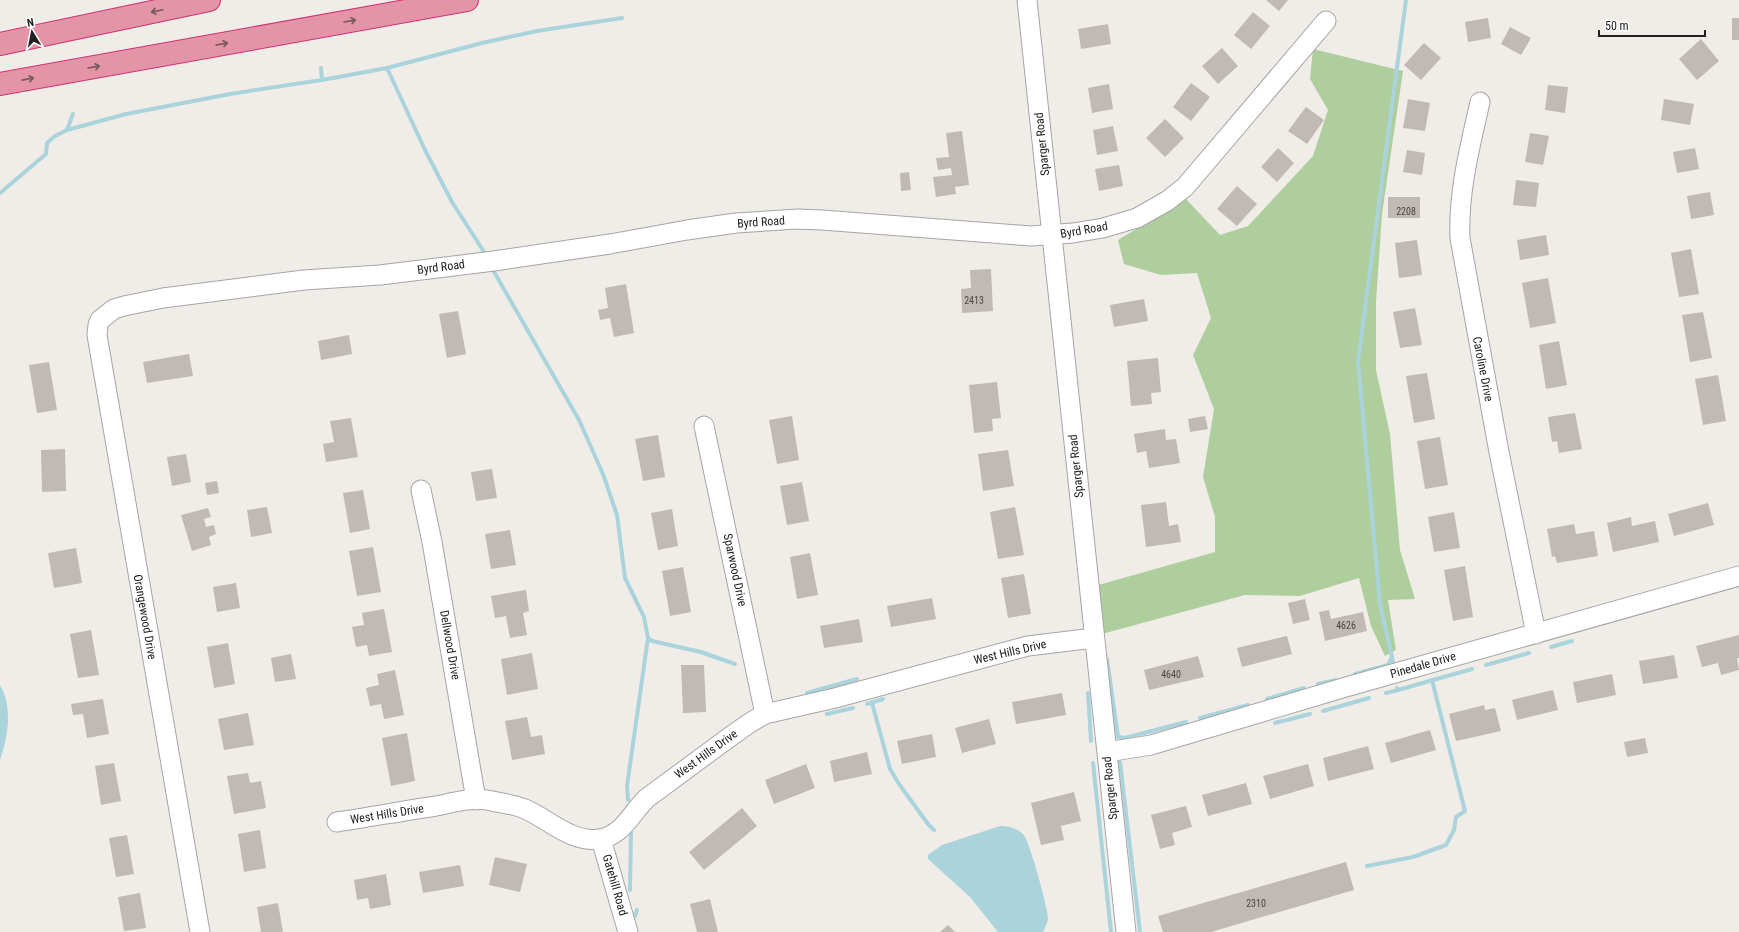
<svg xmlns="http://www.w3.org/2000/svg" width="1739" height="932" font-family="'Roboto Condensed',sans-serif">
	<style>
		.forest { fill: #afce9e }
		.water { fill: #aad3dc }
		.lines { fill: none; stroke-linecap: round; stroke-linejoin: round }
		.stream { stroke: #aad3dc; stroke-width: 4 }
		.building { fill: #c1b9b4 }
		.minor-casing { stroke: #a5a5a5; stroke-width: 21 }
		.highway-casing { stroke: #d33071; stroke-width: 24 }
		.minor { stroke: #fff; stroke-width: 19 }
		.highway { stroke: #e394a7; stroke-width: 22 }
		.oneway { stroke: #78555d }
		.labels { text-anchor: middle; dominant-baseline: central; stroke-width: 3; stroke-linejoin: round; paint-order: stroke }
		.number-label { font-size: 10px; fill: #494746 }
		.street-label { font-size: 12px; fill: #212121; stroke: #fff }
	</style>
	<rect width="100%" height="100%" fill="#f0ede8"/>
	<!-- forest -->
	<path class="forest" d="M1313,49L1403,71L1382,214L1376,302V370L1390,434L1400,550L1415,599L1388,600L1396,650L1385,656L1371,626L1359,578L1300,596L1245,595L1102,634L1095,586L1215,552V517L1203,477L1214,409L1193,355L1211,318L1197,273L1161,275L1124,264L1118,240L1186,199L1220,235L1248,226L1313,156L1328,110L1310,79Z"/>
	<!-- water -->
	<path class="water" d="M0,685C13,707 8,737 0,760Z
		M1000,826C1009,826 1016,828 1023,834C1030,842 1047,905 1048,917C1048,922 1045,928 1043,932H998L970,897L928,859V855L942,845Z"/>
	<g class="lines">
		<!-- stream -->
		<path class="stream" d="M321,68L322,80
			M387,68L425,150L452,202L486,255
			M67,130L126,114L230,94L322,80L387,68L482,43L537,31L622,18
			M0,193L46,154L47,143L55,136L67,130L73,114
			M493,270L579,420L603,474L617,515L625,578L644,617L648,638L627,786L628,800
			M648,638L652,641L701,652L735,664
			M1551,647L1572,641
			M1107,659L1118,737L1125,738L1186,722
			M1393,662L1380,604L1358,361L1406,0
			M1486,665L1529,653
			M1355,674L1388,665L1392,657
			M1318,684L1336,680
			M1397,688L1398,690L1472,669
			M807,693L857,679
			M1088,693L1091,741
			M1386,693L1398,690
			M1267,699L1304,688
			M872,703L890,769L899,784L928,824L934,830
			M867,704L883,699
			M1323,711L1369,698
			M827,714L853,708
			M1200,718L1248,705
			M1275,723L1310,714
			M1120,762L1140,932
			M1093,763L1111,932
			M1367,866L1413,857L1446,845L1454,830L1456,817L1465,811L1432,680
			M630,890L631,832
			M635,916L637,910"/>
	</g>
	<!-- building -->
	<path class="building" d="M1266,0H1288L1279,11Z
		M1253,12L1270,26L1251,49L1234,35Z
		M1488,18L1491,38L1468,42L1465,22Z
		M1732,18H1739V40H1732Z
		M1108,24L1111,44L1081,49L1078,29Z
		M1510,27L1531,38L1521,55L1501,44Z
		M1701,39L1719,61L1697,80L1679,59Z
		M1424,43L1441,58L1421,80L1404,65Z
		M1222,48L1238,66L1218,84L1202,66Z
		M1191,83L1210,97L1191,121L1173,107Z
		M1109,84L1113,109L1092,113L1088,88Z
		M1548,85L1568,87L1565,113L1545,110Z
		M1408,99L1430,103L1425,131L1403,128Z
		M1664,99L1694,104L1690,125L1661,120Z
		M1306,107L1324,120L1307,144L1288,131Z
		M1165,119L1184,138L1165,157L1146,138Z
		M1113,126L1118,151L1097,155L1093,130Z
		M962,131L969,185L955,187L956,194L936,197L933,177L952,175L951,168L938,170L936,158L949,157L946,133Z
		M1530,133L1549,136L1543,165L1525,162Z
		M1278,148L1294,163L1277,182L1261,167Z
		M1695,148L1699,169L1677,173L1673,152Z
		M1407,150L1425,153L1422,175L1403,172Z
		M1119,165L1123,186L1099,191L1095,169Z
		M909,172L911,190L901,191L900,173Z
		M1516,180L1539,183L1536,207L1513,205Z
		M1237,186L1257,204L1237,226L1217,209Z
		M1710,192L1714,215L1691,219L1687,196Z
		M1388,197H1420V218H1388Z
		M1546,235L1549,255L1520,260L1517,240Z
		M1417,240L1422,275L1399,278L1395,243Z
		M1691,249L1699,294L1679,297L1671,253Z
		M991,269L993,311L962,313L961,289L971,288L970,270Z
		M1548,278L1556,323L1530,328L1522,283Z
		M626,284L634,333L614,337L610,318L600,320L598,310L608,308L605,288Z
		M1144,299L1148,321L1114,327L1110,305Z
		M1415,308L1422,345L1400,348L1393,312Z
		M458,311L466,354L447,358L439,314Z
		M1703,312L1712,358L1690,362L1682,315Z
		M349,335L352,354L321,360L318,341Z
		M1559,341L1567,385L1546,389L1539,345Z
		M189,354L193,376L147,383L143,362Z
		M1158,358L1161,392L1151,393L1152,404L1131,406L1127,361Z
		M49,362L57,410L37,413L29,365Z
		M1427,373L1435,419L1414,423L1406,376Z
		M1718,375L1726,421L1703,425L1695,379Z
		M997,382L1001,418L992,419L993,431L974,433L969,385Z
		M1575,413L1582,449L1559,453L1557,441L1552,442L1548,417Z
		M792,416L799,460L777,464L769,420Z
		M1205,416L1208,429L1190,432L1188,419Z
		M351,418L358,457L326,462L323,444L334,442L330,421Z
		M1165,429L1166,440L1176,439L1180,463L1149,468L1146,451L1137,453L1134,434Z
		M658,435L665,477L643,481L635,439Z
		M1440,437L1448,485L1425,489L1417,441Z
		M65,449L66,491L42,492L41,450Z
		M1008,450L1014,486L983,491L978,454Z
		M186,454L191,482L172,486L167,457Z
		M492,469L497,498L476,501L471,472Z
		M217,481L219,493L207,495L205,483Z
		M802,482L809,521L787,525L780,486Z
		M363,490L370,529L350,533L343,493Z
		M1166,502L1169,526L1178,524L1181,542L1146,547L1141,505Z
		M1708,503L1714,525L1674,536L1668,514Z
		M267,507L272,533L251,537L247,510Z
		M1015,507L1024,555L998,559L990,512Z
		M208,508L211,517L204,519L206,527L214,525L216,534L209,537L211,545L192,551L181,515Z
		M672,509L678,546L658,550L651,513Z
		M1454,512L1460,548L1434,552L1428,517Z
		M1631,517L1632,526L1655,521L1659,542L1613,552L1607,523Z
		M1574,524L1576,534L1594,531L1598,556L1557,563L1555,556L1552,557L1547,529Z
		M510,530L516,565L491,569L485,534Z
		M373,547L381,592L357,596L349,551Z
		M76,548L82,583L54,588L48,553Z
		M810,553L818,595L797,599L790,557Z
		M1465,566L1473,617L1453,621L1444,570Z
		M683,567L691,612L670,616L662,571Z
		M1024,574L1031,614L1008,618L1001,578Z
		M236,583L240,608L217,612L213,587Z
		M526,590L529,611L523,613L527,635L510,638L506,616L495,618L491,596Z
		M932,598L936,619L891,627L887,606Z
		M1305,599L1310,620L1293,624L1288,603Z
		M384,609L392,652L369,656L367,645L356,647L352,627L364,625L362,613Z
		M1329,610L1331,619L1363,612L1367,631L1325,641L1319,612Z
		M859,619L863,642L824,648L820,626Z
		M91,630L99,675L78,678L70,634Z
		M1739,635V658H1737L1739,670L1721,675L1718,663L1702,667L1696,646Z
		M1287,636L1292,654L1242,667L1237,648Z
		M228,643L235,684L214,688L207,647Z
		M532,653L538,689L507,695L501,659Z
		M291,654L296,679L275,682L271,658Z
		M1674,655L1678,678L1643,684L1639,661Z
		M1198,656L1204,677L1149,690L1144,670Z
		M681,665H704L706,712L683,713Z
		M395,670L404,715L384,719L381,704L370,706L366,688L379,685L377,674Z
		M1612,674L1616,695L1577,703L1573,682Z
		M1553,690L1558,710L1517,720L1512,700Z
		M1062,693L1066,715L1016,724L1012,702Z
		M103,699L109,734L87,738L83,714L73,715L71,704Z
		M1484,705L1485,710L1495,708L1501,731L1456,741L1449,714Z
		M248,713L254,745L224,750L218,719Z
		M527,717L531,737L542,735L545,754L512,760L505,721Z
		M989,719L996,744L962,753L955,728Z
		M1430,730L1436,750L1391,763L1385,743Z
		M407,733L415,781L391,786L382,738Z
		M932,734L936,757L902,764L897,741Z
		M1645,738L1648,753L1627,757L1624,742Z
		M1368,746L1374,769L1328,781L1323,758Z
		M867,752L872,774L834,782L830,761Z
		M114,763L121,801L101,805L95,766Z
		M806,764L815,788L774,804L765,780Z
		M1308,764L1314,786L1270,799L1263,776Z
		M248,773L250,783L261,781L266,808L234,814L227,776Z
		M1246,783L1252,804L1208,816L1202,795Z
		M1074,792L1081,821L1061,826L1064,840L1041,845L1031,803Z
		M1186,806L1192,827L1172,833L1175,845L1160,849L1151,815Z
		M742,808L757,826L704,870L689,852Z
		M260,830L266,868L244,872L238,834Z
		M127,835L134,874L116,877L109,838Z
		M495,857L527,864L520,892L489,885Z
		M1346,862L1354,890L1211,932H1163L1158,916Z
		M460,865L464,886L423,893L419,872Z
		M386,874L391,905L370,909L368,898L357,900L354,880Z
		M140,893L146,928L124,931L118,897Z
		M710,899L718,932H697L690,904Z
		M278,903L283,932H261L257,907Z
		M948,925L955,932H940Z"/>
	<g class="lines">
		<!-- minor casing -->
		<g class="minor-casing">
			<path id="minor" d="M1027,0L1126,932
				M1480,102C1470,147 1458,192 1460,238L1499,452L1536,634
				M704,426L765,714
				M421,490L432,542L476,800
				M1107,752L1151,745L1346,687L1739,576
				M337,822C370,817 403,811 436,806C452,803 471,797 487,800C499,803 514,804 525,809C550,820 571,843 600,839C622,836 632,812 647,798L727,739L748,724L765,714L835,698L1028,646L1094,638
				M601,839L628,932
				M200,932L97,335L98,325L100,320L114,309L124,306L163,298L304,280L380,275L494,261L610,244L687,230L736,223L798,219L822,220L1031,236L1073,233L1103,228L1137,218L1167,201L1185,187L1326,21"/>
		</g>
		<!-- highway casing -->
		<g class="highway-casing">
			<path id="highway" d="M0,44L209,0
				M0,84L467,0"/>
		</g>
		<!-- minor -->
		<use href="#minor" class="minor"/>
		<!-- highway -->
		<use href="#highway" class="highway"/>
	</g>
	<!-- one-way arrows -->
	<defs><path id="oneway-shaft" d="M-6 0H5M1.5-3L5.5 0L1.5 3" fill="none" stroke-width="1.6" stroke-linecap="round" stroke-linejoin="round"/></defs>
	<g class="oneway">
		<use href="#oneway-shaft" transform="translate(157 11) rotate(168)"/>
		<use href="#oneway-shaft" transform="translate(350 21) rotate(-10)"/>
		<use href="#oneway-shaft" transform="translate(222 44) rotate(-10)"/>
		<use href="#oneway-shaft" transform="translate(94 67) rotate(-10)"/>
		<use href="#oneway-shaft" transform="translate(28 79) rotate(-11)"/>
	</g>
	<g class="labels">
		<!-- number labels -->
		<g class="number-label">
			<text x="1406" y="211">2208</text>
			<text x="974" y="300">2413</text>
			<text x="1346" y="625">4626</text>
			<text x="1171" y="674">4640</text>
			<text x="1256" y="903">2310</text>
		</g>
		<!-- street labels -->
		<g class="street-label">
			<text transform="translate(1042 144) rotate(-96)">Sparger Road</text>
			<text transform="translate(761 222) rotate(-4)">Byrd Road</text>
			<text transform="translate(1084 230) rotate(-10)">Byrd Road</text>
			<text transform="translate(441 267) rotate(-7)">Byrd Road</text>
			<text transform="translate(1483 369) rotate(79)">Caroline Drive</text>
			<text transform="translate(1076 466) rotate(-96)">Sparger Road</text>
			<text transform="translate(735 570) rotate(78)">Sparwood Drive</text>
			<text transform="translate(145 617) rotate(80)">Orangewood Drive</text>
			<text transform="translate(450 645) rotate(80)">Dellwood Drive</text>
			<text transform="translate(1010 652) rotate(-13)">West Hills Drive</text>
			<text transform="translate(1423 665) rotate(-16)">Pinedale Drive</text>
			<text transform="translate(706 754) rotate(-36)">West Hills Drive</text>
			<text transform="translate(1110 788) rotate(-96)">Sparger Road</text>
			<text transform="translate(387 814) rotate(-9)">West Hills Drive</text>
			<text transform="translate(615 885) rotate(74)">Gatehill Road</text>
		</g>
	</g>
	<!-- north arrow -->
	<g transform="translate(32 32) rotate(350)" stroke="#ffffff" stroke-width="3" paint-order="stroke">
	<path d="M0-3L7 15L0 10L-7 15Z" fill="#212121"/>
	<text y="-6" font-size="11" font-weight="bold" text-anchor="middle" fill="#212121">N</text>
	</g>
	<!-- scale -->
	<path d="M1599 30v6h106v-6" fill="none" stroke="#212121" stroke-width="2"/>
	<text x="1605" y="30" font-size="12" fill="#212121" stroke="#ffffff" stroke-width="3" paint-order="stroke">50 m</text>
</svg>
